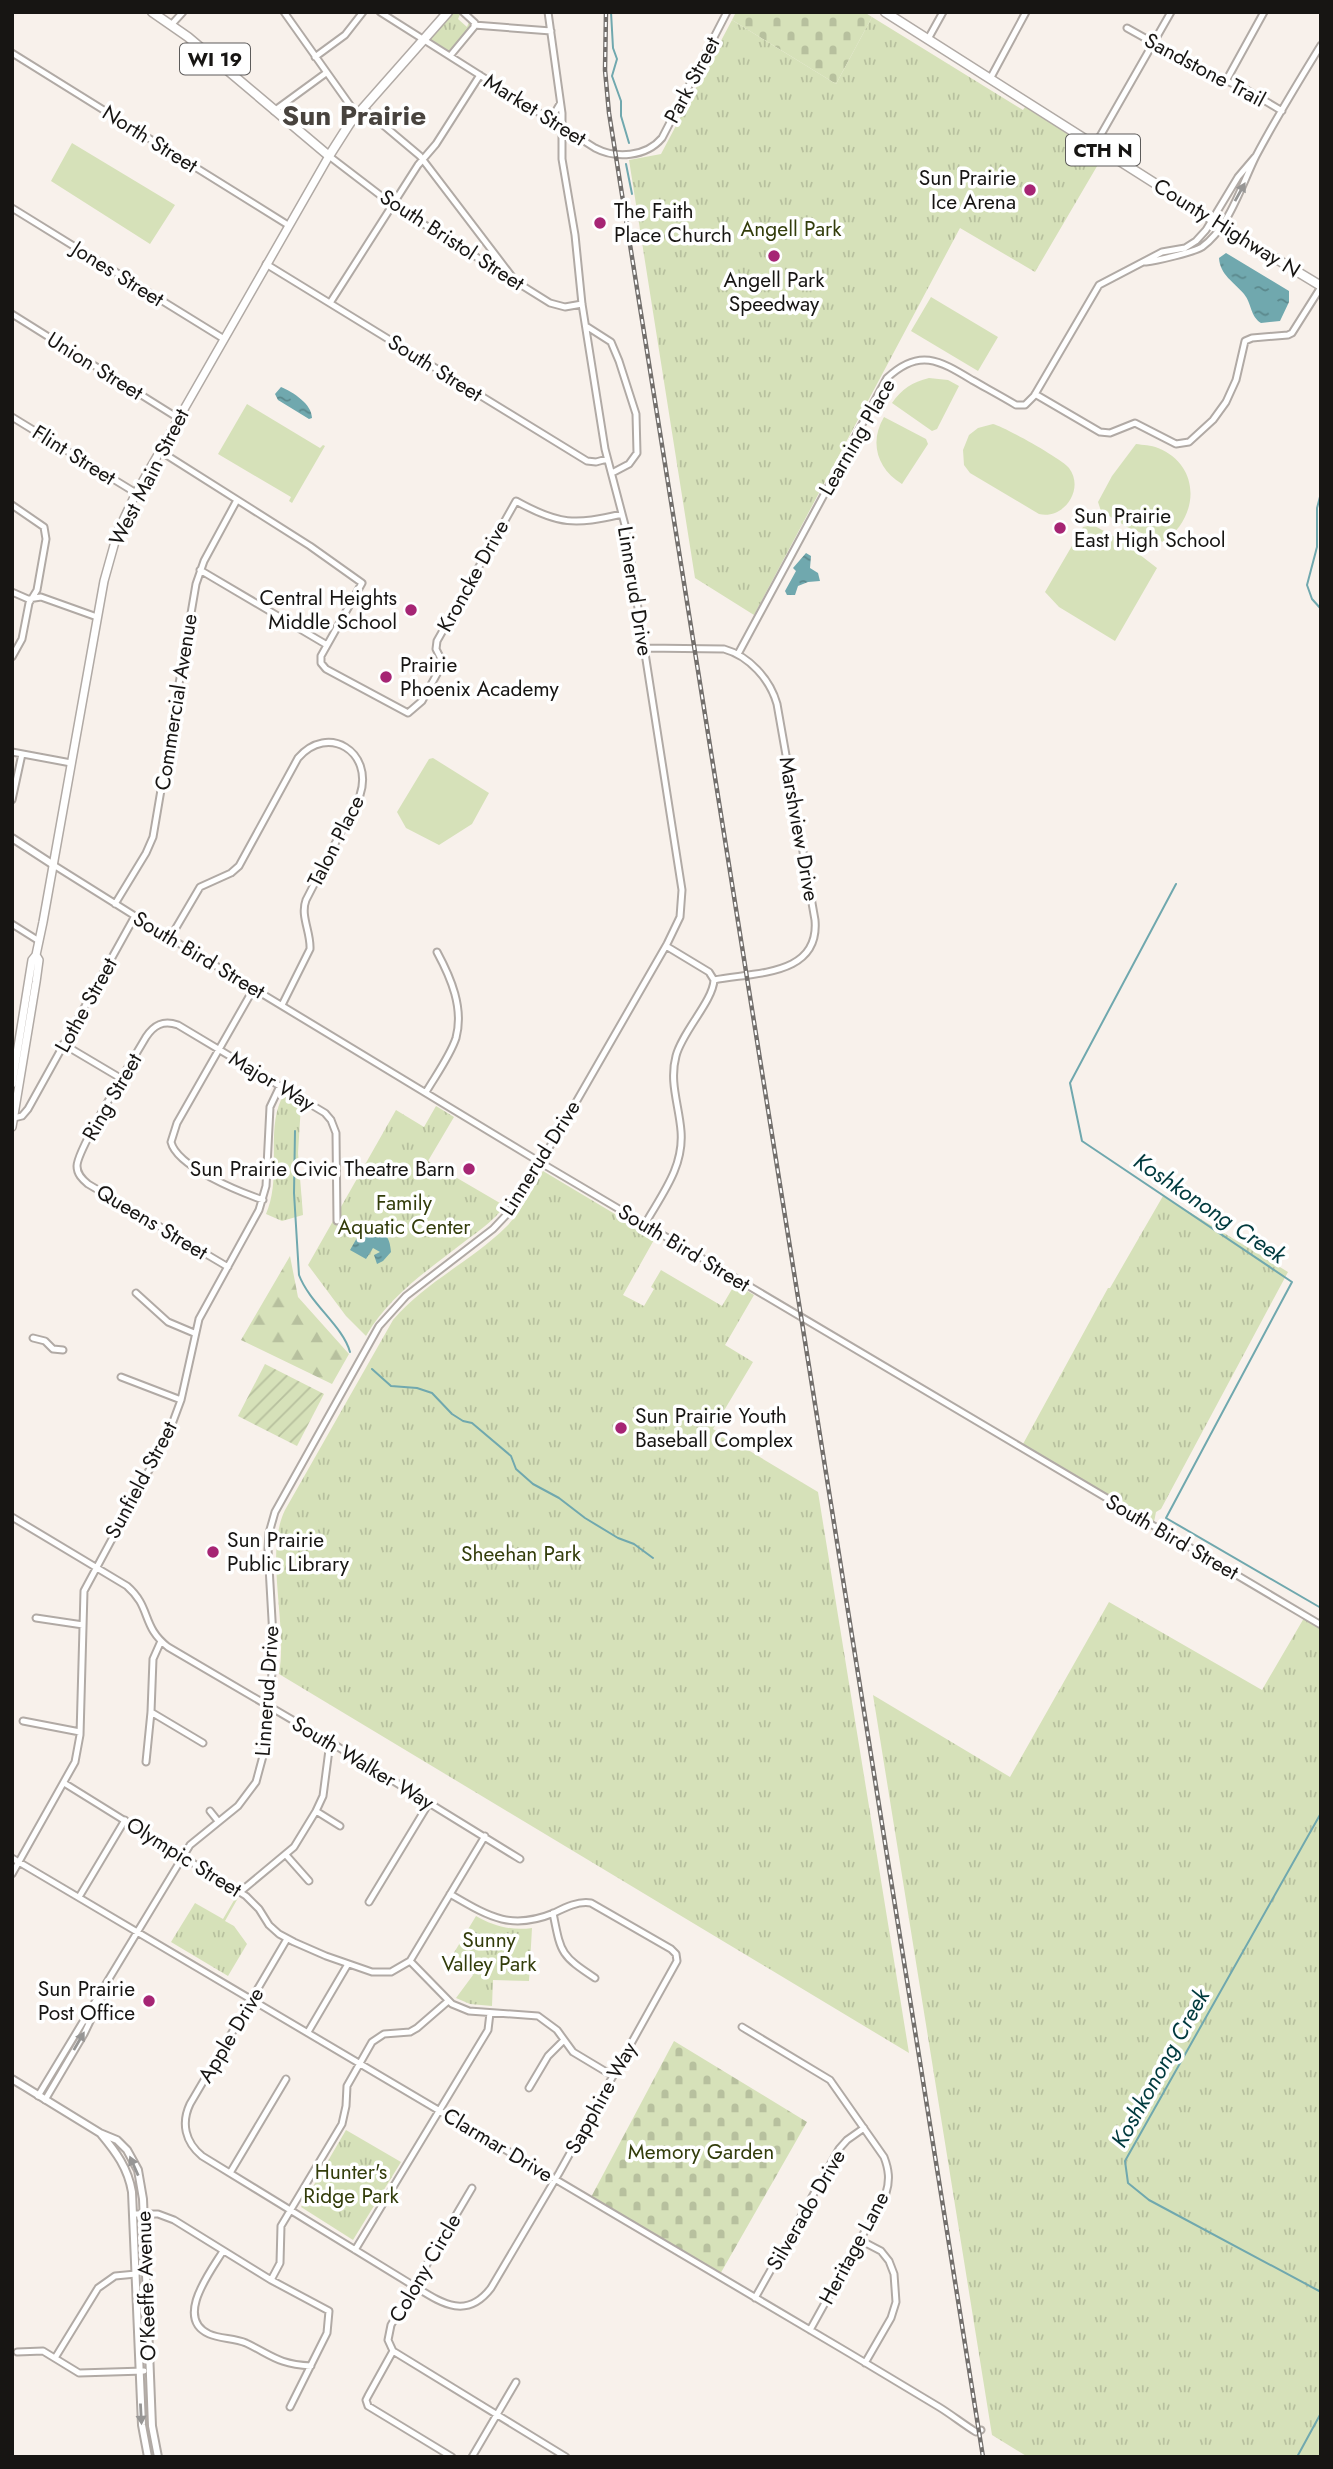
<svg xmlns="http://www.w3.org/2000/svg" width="1333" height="2469" font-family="Jost,sans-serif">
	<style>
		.grass { fill: #d6e1b9 }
		.forest { fill: url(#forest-firs) }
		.cemetery { fill: url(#cemetery-stones) }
		.park { fill: url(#park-tufts) }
		.garden { fill: url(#garden-furrows) }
		.water { fill: url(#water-ripples) }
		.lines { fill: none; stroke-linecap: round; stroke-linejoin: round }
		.stream { stroke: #70a8ae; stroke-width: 2 }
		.minor-casing { stroke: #b1aaa5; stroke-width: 9 }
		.tertiary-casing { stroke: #b1aaa5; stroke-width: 10 }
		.secondary-casing { stroke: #b1aaa5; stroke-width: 10 }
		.primary-casing { stroke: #b1aaa5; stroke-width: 11 }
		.minor { stroke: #fff; stroke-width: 5 }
		.tertiary { stroke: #fff; stroke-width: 6 }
		.secondary { stroke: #fff; stroke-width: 7 }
		.primary { stroke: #fff; stroke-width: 8 }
		.rail-casing { stroke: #736f6c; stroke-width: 4.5 }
		.rail { stroke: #fff; stroke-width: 2; stroke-dasharray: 5; stroke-linecap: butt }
		.oneway { fill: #979695 }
		.poi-dot { fill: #a62574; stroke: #fff; stroke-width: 2.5 }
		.labels { text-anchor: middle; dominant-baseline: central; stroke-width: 7; stroke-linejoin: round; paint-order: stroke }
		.shield { fill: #fff; stroke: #5d5b5a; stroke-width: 2 }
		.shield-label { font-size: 19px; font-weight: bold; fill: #171513 }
		.street-label { font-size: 21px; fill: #171513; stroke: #fff }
		.poi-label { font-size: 21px; fill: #171513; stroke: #fff; text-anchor: start }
		.park-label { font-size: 21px; fill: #333d0b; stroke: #fff }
		.water-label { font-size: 23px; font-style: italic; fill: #003a3e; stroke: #fff }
		.district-label { font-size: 28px; font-weight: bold; fill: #48433e; stroke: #fff }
	</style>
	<defs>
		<pattern id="forest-firs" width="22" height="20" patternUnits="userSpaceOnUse" patternTransform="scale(1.75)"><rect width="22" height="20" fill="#d6e1b9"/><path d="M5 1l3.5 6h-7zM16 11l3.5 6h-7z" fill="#b7c09e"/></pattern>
		<pattern id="cemetery-stones" width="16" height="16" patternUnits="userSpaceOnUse" patternTransform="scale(1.75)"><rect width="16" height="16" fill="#d6e1b9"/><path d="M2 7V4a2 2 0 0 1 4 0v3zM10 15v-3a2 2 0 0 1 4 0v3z" fill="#b7c09e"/></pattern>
		<pattern id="park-tufts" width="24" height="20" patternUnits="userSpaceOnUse" patternTransform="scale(1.75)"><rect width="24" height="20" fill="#d6e1b9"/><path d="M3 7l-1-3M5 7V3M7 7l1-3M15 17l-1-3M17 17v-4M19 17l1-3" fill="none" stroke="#b7c09e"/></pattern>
		<pattern id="garden-furrows" width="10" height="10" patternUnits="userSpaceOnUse" patternTransform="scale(1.75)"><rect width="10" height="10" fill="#d6e1b9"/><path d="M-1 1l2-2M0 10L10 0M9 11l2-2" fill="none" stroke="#b7c09e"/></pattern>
		<pattern id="water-ripples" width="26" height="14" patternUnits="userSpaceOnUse" patternTransform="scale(1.75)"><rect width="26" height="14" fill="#70a8ae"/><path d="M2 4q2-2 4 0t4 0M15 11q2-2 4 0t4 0" fill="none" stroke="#5b888c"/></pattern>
	</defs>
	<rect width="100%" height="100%" fill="#f8f1eb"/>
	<!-- grass -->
	<path class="grass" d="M72,143L175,205L150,244L51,181Z
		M931,297L998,337L978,371L911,331Z
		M929,378L948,380L959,386L937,429L932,431L892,403C902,389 912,382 929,378Z
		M247,404L320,448L323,445L325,446L292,503L289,501L291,497L218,454Z
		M884,417L926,439L928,444L902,484C877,469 869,442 884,417Z
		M993,424C1005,427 1062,459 1069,468C1085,489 1064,520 1039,514L970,473L964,465L963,450L969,435L978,428Z
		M1136,444C1143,445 1151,445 1158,448C1202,466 1199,518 1163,542L1127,527L1101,511L1098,502L1112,476Z
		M1093,525L1122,541L1157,568L1115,641L1059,607L1045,592L1083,527Z
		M433,758L489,793L472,824L439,845L406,828L397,812L429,759Z"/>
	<!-- forest -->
	<path class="forest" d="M290,1256L298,1297L349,1354L332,1384L241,1340Z"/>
	<!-- cemetery -->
	<path class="cemetery" d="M736,12H864L872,17L836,84L732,20Z
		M674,2041L807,2122L719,2276L589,2201Z"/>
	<!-- park -->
	<path class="park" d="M448,12H461L458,19L467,27L470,19L475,23L450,56L423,40Z
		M872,17L1023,110L1025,107L1103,156L1035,272L960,228L754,615L695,578L629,160L661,154L732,20L836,84Z
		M284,1094L301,1105L298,1153L303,1215L282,1221L266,1214C283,1175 264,1128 284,1094Z
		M436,1106L454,1117L428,1161L505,1206C494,1220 479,1231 464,1242C428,1270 390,1295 366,1336L346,1316L308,1265L396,1110L424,1127Z
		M543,1171L655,1238L623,1295L644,1306L654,1289L651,1287L661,1270L722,1306L735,1284L754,1295L725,1345L753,1362L713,1429L818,1492L909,2053L279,1674C288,1624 264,1553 285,1510L393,1320C425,1282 472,1261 507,1226C522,1210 532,1190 543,1171Z
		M1163,1196L1288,1272L1161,1509L1156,1512L1154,1522L1023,1444L1108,1288H1110Z
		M1109,1602L1262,1690L1304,1618L1321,1627V2457H1028L992,2435L873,1695L1010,1777Z
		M236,1897L238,1898L225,1921L234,1926L247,1944L228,1976L171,1942L195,1903L223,1919Z
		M476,1916C493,1926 512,1931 532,1928L529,1981L493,1980L492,2006L470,2004L456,1998L473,1975L452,1956Z
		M346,2130L401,2162L353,2240L301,2207Z"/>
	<!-- garden -->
	<path class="garden" d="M265,1364L324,1394L297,1446L238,1416Z"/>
	<!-- water -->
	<path class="water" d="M1226,253L1289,291V302L1280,321L1261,323C1250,316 1252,304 1244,294C1234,282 1220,275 1219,258Z
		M281,387C293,392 312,404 312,418L309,419L278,400L275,394Z
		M806,553L811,556L810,568L818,573L820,581L808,582L798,586L795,595H787L785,591L796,571L793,568Z
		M369,1229C385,1228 390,1238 391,1252L383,1261L377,1264L374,1255L380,1252L373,1248L366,1259L350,1250L358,1236Z"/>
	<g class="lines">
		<!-- stream -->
		<path class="stream" d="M611,12L613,48L617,59L612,76L621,101V116L629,143
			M626,164L632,194
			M1321,493L1317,508V547L1307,585L1312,599L1321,609
			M1176,884L1070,1083L1082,1141L1292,1282L1166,1518L1321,1608
			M295,1131L294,1193L299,1275C310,1304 343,1326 350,1352
			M372,1369L391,1386L417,1388L432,1393L452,1414L463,1421L472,1423L511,1456L516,1469L533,1484L559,1498L585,1518L618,1538L634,1544L653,1558
			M1321,1813L1125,2161L1128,2183L1149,2200L1321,2292
			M1297,2457L1321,2413"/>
		<!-- minor casing -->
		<g class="minor-casing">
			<path id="minor" d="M284,12L357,115
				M380,12L595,148C616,159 646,157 662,138L727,12
				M172,24L183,12
				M474,25L551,31
				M1127,28L1204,71L1247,90L1282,111
				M928,39L943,12
				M12,53L288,225
				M450,56L474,27L475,23L463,12
				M315,57L345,35L363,12
				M990,79L1026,12
				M1226,81L1264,12
				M363,108L420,156L513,278
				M274,111L326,73
				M545,114H554L560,104
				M1095,145L1171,12
				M329,156L393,205L550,303L565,307L582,304
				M12,208L224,339
				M1146,262C1156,261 1194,252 1202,247C1229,228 1242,184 1256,156C1276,118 1299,81 1321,45
				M266,264L587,461L596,462L607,459
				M330,303L418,165L436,144L480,75
				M12,314L178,418
				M586,326L611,342L619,361L636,414L637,453L629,464L612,473
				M1035,394L1100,432L1110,433L1135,423L1176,444L1189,442L1213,420L1226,402L1236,380L1245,341L1252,338L1288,335L1292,333L1321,287
				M12,417L136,493
				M160,451L310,546L362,583L321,656V663L326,669L408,713L422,701L443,663L436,649L437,641L516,501C559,525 575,525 622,514
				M12,505L44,527L46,539L37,590L29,603L22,639L12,657
				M200,570L327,645
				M12,592L28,599L41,597L97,617
				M644,648L724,649C749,656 770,679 777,704L815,920C820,977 753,972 714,980
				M738,654L887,378C919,348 939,360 972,380C986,388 1001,396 1016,405H1025L1034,396L1099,285L1162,252L1185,248L1196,241L1206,230L1238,177L1255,157
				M12,752L71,763
				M12,800L22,754
				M52,864L170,938L548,1167L1321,1625
				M115,904L146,853L153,837L196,584L204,561L237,500
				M12,924L39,941
				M170,938L200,887L231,873L239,866L298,758C328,723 374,752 360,795L306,900C300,916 311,932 310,949L282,1005
				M666,946L709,972L714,980
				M254,988L177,1123L171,1142C177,1167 240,1192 263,1200
				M63,1044L122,1079
				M426,1092C436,1075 450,1056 456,1038C464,1008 451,978 437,952
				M14,1118L22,1116L28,1109L135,916
				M645,1224C662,1194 684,1167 681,1131C679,1105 669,1082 676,1056C682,1032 713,1001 714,980
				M228,1267L88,1184C82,1179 77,1174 77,1166C77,1149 134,1058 146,1037C154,1025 163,1020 178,1025L325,1113L331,1120L336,1133L337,1221
				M136,1293L168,1322L194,1333
				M33,1338L45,1341L53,1349L63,1350
				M121,1377L181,1400
				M12,1517L127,1586C152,1608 141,1626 168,1647L330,1742L520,1859
				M36,1618L83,1625
				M151,1712L203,1743
				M23,1721L80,1732
				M146,1762L151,1712L153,1659L161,1641
				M64,1783L246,1896L259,1909L269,1925L279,1934L294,1942L326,1956L372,1972H391L410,1961L485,1836
				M210,1811L218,1821
				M316,1811L340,1826
				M286,1855L309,1881
				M12,1858L849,2353C879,2371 909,2389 939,2407C952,2415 963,2424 976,2432L981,2430
				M12,1874L75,1762L80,1735L84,1591L168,1435L181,1400L199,1319L259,1210L266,1186L270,1107L280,1086
				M240,1892L294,1847L316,1811L323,1796L330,1742
				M79,1897L125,1820
				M369,1902L429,1803
				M553,1913C561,1953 560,1955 595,1978
				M287,1939L190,2104C181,2123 185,2142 202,2156L414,2286C440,2302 466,2321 491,2288L559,2173L677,1961L676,1954L671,1949L591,1903C578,1901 566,1907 554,1913C510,1931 488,1916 450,1894
				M410,1961L452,2004L469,2011L538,2016L557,2030L573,2052L613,2076
				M742,2027L830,2080L884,2157C889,2170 890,2180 886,2193L810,2330
				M308,2032L348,1964
				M529,2088L548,2056L564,2040
				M38,2096L190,1845L238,1806L256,1782L263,1756L274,1655L268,1549L269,1533L275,1512L379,1326L406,1296L493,1229L510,1211L560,1130L667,944L680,917L682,890L625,525L605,449L582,304L575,235L562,159V113L548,12
				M45,2100L84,2034L106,1988
				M230,2173L286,2079
				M133,2214H158L174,2220L271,2280L329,2311L327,2333L290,2407
				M860,2240L881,2251L889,2261L894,2274L896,2302L891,2318L865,2363
				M355,2250L488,2030L490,2013
				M223,2251C211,2271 174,2318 209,2334C220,2339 234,2338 246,2343C273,2356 278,2364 311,2366
				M271,2280L280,2263L281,2226L342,2124L346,2106L347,2086L372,2042L384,2034L410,2032L417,2028L447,2002
				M755,2298L839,2149L847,2140L864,2128
				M393,2351L566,2457
				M393,2351L388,2340L391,2325L472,2188
				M393,2351L368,2396L366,2400L368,2406L452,2457
				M17,2352L43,2351L79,2373L144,2371
				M55,2358L98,2288L115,2276L136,2274
				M472,2457L516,2382"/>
		</g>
		<!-- tertiary casing -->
		<g class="tertiary-casing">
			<path id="tertiary" d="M12,838L52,864
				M12,2079L100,2133L117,2140L127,2150L138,2170L143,2199L152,2426L158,2457
				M101,2134C116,2152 128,2168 132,2192L142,2425L148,2457"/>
		</g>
		<!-- secondary casing -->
		<g class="secondary-casing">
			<path id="secondary" d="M12,1084L32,960L36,955L43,922L104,581L118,531L136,493L329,156
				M12,1127L36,982L39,960L36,955"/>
		</g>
		<!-- primary casing -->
		<g class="primary-casing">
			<path id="primary" d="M152,12L188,37L329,156L350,123L448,12
				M885,12L1230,231L1321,286"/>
		</g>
		<!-- minor -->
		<use href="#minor" class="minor"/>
		<!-- tertiary -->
		<use href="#tertiary" class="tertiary"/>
		<!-- secondary -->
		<use href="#secondary" class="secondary"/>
		<!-- primary -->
		<use href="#primary" class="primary"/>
		<!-- rail casing -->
		<g class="rail-casing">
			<path id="rail" d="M606,12L605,70L609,113L983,2457"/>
		</g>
		<!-- rail -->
		<use href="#rail" class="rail"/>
	</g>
	<!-- one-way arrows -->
	<defs><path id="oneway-solid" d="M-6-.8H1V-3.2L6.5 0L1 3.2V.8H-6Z" transform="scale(1.75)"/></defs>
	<g class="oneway">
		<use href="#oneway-solid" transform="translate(1240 192) rotate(-61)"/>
		<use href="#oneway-solid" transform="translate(79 2041) rotate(-60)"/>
		<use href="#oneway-solid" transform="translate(134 2166) rotate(-114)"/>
		<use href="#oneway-solid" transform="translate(141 2414) rotate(87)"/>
	</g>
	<!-- markers -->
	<g class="poi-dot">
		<circle cx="1030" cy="190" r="7"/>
		<circle cx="600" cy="223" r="7"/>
		<circle cx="774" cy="256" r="7"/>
		<circle cx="1060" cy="528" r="7"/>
		<circle cx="411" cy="610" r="7"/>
		<circle cx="386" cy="677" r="7"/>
		<circle cx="469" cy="1169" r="7"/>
		<circle cx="621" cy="1428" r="7"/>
		<circle cx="213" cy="1552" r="7"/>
		<circle cx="149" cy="2001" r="7"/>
	</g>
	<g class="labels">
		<!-- shield labels -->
		<g class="shield">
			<rect x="180" y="43.5" width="70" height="31" rx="5"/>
			<rect x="1066" y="134.5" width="74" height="31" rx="5"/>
		</g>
		<g class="shield-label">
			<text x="215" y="59">WI 19</text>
			<text x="1103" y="150">CTH N</text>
		</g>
		<!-- street labels -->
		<g class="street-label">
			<text transform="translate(1205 70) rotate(28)">Sandstone Trail</text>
			<text transform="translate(692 80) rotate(-62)">Park Street</text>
			<text transform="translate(535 110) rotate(32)">Market Street</text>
			<text transform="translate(150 139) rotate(32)">North Street</text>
			<text transform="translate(1227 228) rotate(32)">County Highway N</text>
			<text transform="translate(452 240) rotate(33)">South Bristol Street</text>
			<text transform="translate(118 274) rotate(32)">Jones Street</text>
			<text transform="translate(95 366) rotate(32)">Union Street</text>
			<text transform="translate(435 368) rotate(32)">South Street</text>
			<text transform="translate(857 437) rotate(-60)">Learning Place</text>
			<text transform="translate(74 455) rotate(32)">Flint Street</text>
			<text transform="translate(149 477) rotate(-63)">West Main Street</text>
			<text transform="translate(473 576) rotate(-61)">Kroncke Drive</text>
			<text transform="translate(635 591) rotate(81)">Linnerud Drive</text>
			<text transform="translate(176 702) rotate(-81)">Commercial Avenue</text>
			<text transform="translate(799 829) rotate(80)">Marshview Drive</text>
			<text transform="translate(336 841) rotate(-63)">Talon Place</text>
			<text transform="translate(199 955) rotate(31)">South Bird Street</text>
			<text transform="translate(86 1005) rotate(-61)">Lothe Street</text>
			<text transform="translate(272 1081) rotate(31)">Major Way</text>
			<text transform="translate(112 1097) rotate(-60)">Ring Street</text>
			<text transform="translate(540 1158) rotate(-58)">Linnerud Drive</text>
			<text transform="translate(152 1222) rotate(31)">Queens Street</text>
			<text transform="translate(684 1248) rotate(31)">South Bird Street</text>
			<text transform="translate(141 1480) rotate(-62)">Sunfield Street</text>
			<text transform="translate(1172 1537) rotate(30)">South Bird Street</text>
			<text transform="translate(267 1691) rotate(-86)">Linnerud Drive</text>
			<text transform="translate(363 1763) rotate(31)">South Walker Way</text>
			<text transform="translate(184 1857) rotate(32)">Olympic Street</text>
			<text transform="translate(231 2035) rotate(-59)">Apple Drive</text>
			<text transform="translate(601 2098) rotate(-61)">Sapphire Way</text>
			<text transform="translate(498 2145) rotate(31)">Clarmar Drive</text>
			<text transform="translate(806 2210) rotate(-60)">Silverado Drive</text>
			<text transform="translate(854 2248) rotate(-62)">Heritage Lane</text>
			<text transform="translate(425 2268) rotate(-60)">Colony Circle</text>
			<text transform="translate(146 2286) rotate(-92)">O'Keeffe Avenue</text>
		</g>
		<!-- poi labels -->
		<g class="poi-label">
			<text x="1016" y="178" text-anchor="end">Sun Prairie<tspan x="1016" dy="24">Ice Arena</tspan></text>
			<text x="614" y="211">The Faith<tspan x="614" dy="24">Place Church</tspan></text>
			<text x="774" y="280" text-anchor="middle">Angell Park<tspan x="774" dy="24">Speedway</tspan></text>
			<text x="1074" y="516">Sun Prairie<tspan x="1074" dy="24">East High School</tspan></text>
			<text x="397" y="598" text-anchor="end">Central Heights<tspan x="397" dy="24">Middle School</tspan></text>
			<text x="400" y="665">Prairie<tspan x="400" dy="24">Phoenix Academy</tspan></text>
			<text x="455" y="1169" text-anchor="end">Sun Prairie Civic Theatre Barn</text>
			<text x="635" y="1416">Sun Prairie Youth<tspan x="635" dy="24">Baseball Complex</tspan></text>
			<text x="227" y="1540">Sun Prairie<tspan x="227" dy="24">Public Library</tspan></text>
			<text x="135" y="1989" text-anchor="end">Sun Prairie<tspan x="135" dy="24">Post Office</tspan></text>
		</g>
		<!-- park labels -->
		<g class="park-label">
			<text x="791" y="229">Angell Park</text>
			<text x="404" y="1203">Family<tspan x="404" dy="24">Aquatic Center</tspan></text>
			<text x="521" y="1554">Sheehan Park</text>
			<text x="489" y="1940">Sunny<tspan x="489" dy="24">Valley Park</tspan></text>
			<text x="701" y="2152">Memory Garden</text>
			<text x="351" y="2172">Hunter's<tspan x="351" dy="24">Ridge Park</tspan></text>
		</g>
		<!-- water labels -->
		<g class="water-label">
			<text transform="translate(1210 1208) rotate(34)">Koshkonong Creek</text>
			<text transform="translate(1160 2068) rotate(-61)">Koshkonong Creek</text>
		</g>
		<!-- district labels -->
		<g class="district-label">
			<text x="354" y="115">Sun Prairie</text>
		</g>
	</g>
	<!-- border -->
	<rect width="1333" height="2469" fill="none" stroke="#171513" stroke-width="28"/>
</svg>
